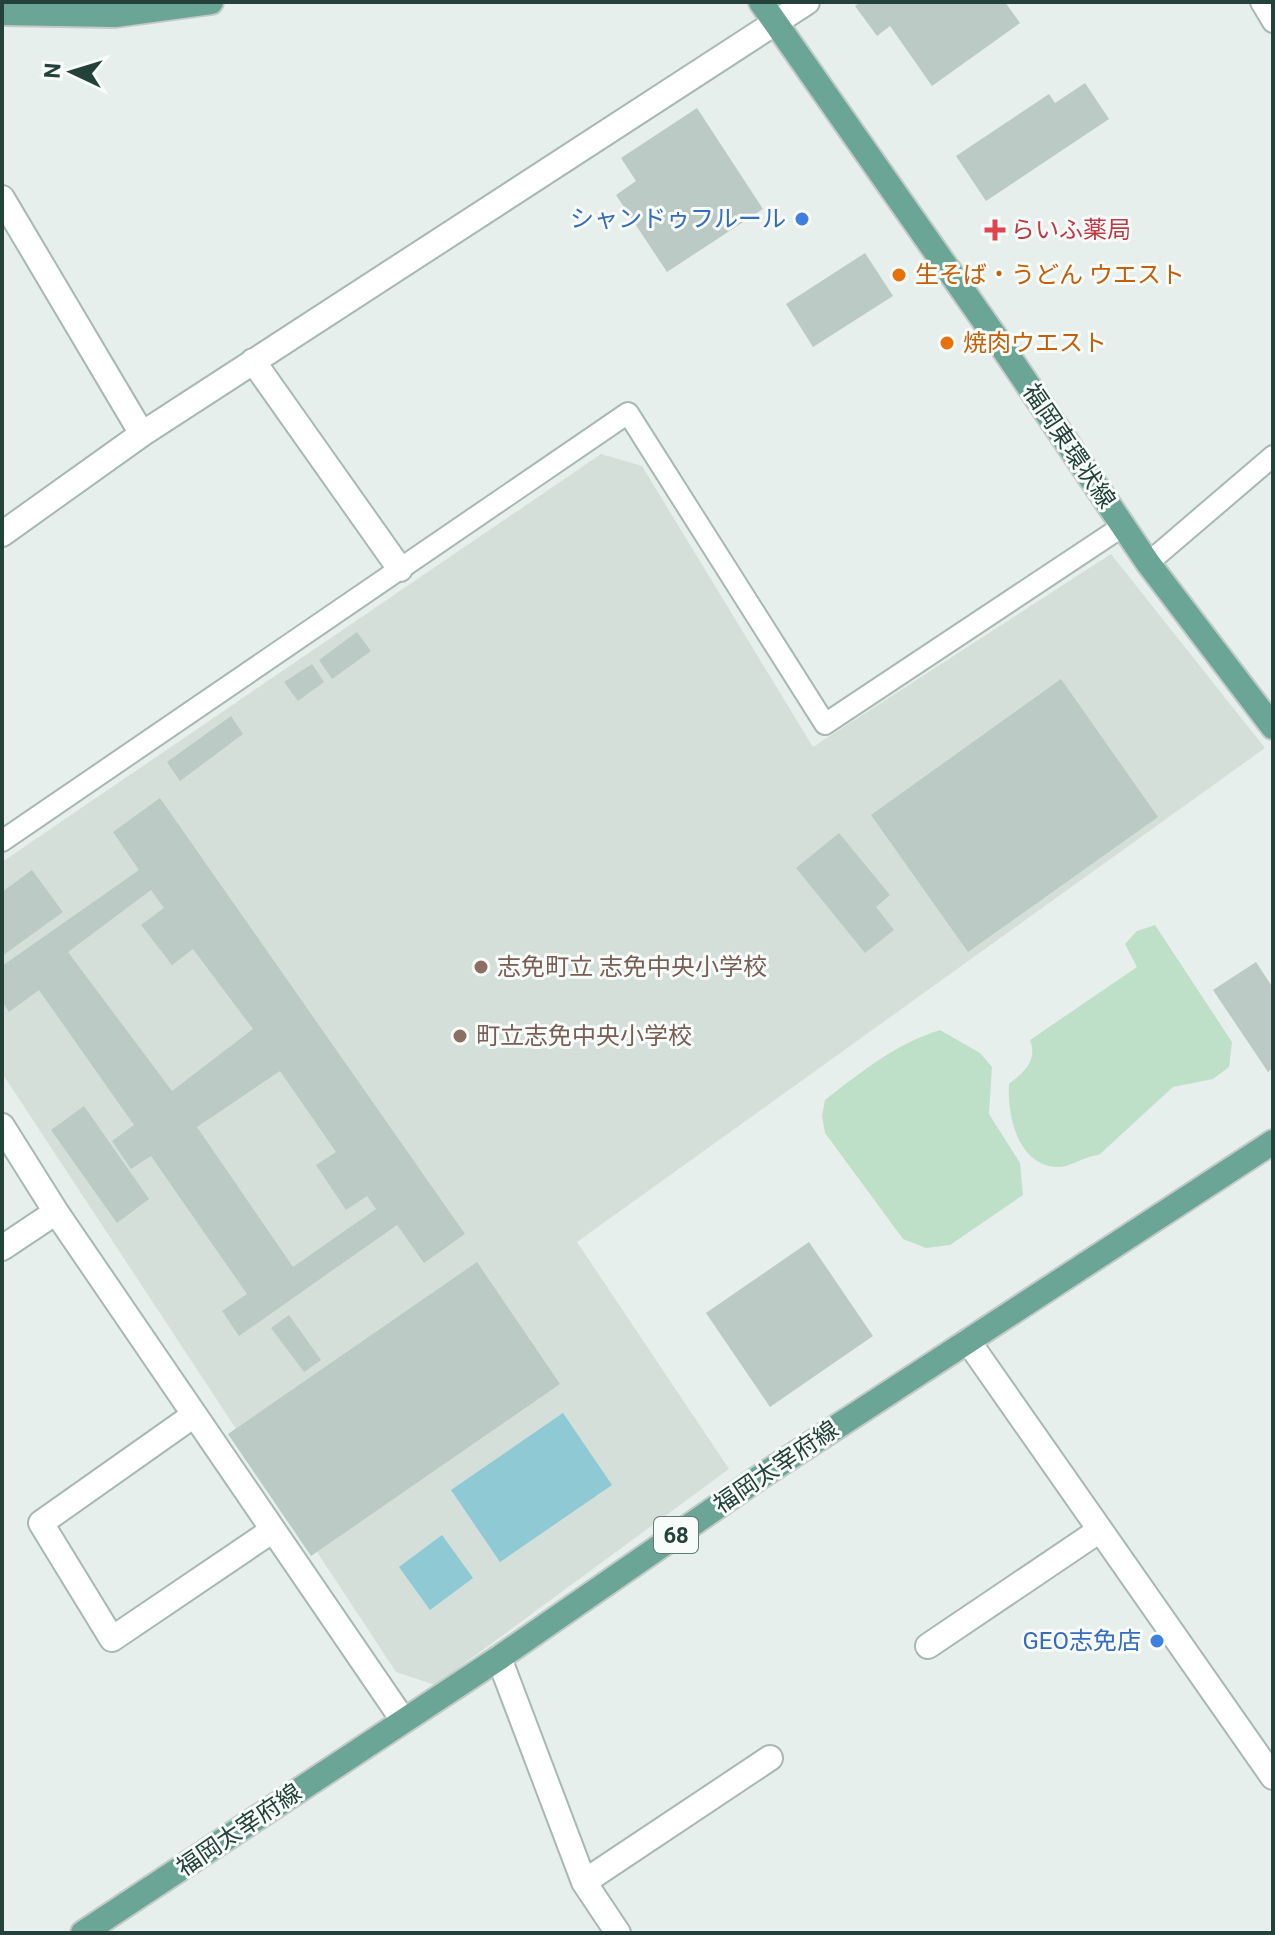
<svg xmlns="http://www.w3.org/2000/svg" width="1275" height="1935" font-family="Roboto,'Noto Sans JP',sans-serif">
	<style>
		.built { fill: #d4dfda }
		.green { fill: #bfe0c8 }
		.water { fill: #8ec9d4 }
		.building { fill: #bbcac4; fill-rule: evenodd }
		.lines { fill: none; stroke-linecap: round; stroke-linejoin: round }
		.service-casing { stroke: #a8b8b2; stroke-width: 24 }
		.minor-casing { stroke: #a8b8b2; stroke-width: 28 }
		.primary-casing { stroke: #c2cac8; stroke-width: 28 }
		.service { stroke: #fff; stroke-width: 20 }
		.minor { stroke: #fff; stroke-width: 24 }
		.primary { stroke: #6aa596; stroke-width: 24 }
		.shop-dot { fill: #3f7fe0; stroke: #f7fbf9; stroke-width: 3 }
		.health-dot { fill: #e0444e; stroke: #f7fbf9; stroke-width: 3 }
		.food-dot { fill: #e8710a; stroke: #f7fbf9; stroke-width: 3 }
		.education-dot { fill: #8d6e63; stroke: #f7fbf9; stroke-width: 3 }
		.labels { text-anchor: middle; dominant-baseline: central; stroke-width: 6; stroke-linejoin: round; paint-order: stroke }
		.shield { fill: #f7fbf9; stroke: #637a73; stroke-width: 2 }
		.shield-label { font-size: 22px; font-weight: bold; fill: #24423a }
		.shop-label { font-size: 24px; fill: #366cbe; stroke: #f7fbf9; text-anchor: end }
		.health-label { font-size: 24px; fill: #be3a42; stroke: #f7fbf9; text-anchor: start }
		.food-label { font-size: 24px; fill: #c56008; stroke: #f7fbf9; text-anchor: start }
		.street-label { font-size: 24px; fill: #24423a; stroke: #f7fbf9 }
		.education-label { font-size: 24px; fill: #785e54; stroke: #f7fbf9; text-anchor: start }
	</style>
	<rect width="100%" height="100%" fill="#e6efeb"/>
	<!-- built -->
	<path class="built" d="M601,454L642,466L813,747L1111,554L1265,748L577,1242L729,1469L435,1685L396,1672L2,1073V862Z"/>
	<!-- green -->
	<path class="green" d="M1155,925L1232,1042L1229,1067L1213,1079L1173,1087L1099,1155C1084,1156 1069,1168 1058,1167C1018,1166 1007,1116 1009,1084C1024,1072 1038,1061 1030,1040L1137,967L1125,944L1137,931Z
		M940,1030L980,1053L992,1067L989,1114L1020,1163L1023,1195L950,1245L926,1248L903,1239L825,1133L822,1116L825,1100C861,1072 895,1044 940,1030Z"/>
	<!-- water -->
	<path class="water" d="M563,1413L612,1485L500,1562L451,1490Z
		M442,1535L473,1578L430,1610L399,1567Z"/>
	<!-- building -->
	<path class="building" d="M861,2H1005L1020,23L932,86L890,26L877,36L855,6Z
		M1085,83L1109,119L986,201L956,156L1049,94L1055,103Z
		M697,108L763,209L667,272L616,195L636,181L621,158Z
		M865,253L893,296L813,347L786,304Z
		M357,632L371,651L332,679L319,660Z
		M312,664L324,682L298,701L284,682Z
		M1061,679L1158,817L968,952L871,815Z
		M231,716L243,734L180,781L167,762Z
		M160,798L465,1234L424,1263L397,1225L239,1336L222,1311L247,1294L151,1156L131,1169L112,1141L134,1125L39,990L9,1012L2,1001V966L139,870L113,832ZM151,890L164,908L141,925L172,965L193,949L253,1029L172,1091L68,952ZM280,1071L336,1152L316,1165L346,1210L367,1196L376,1209L293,1267L197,1127Z
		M839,833L890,895L876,907L894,930L865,953L796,868Z
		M32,870L63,912L2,956V892Z
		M1256,962L1273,988V1068L1268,1072L1213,990Z
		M84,1106L149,1199L117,1223L51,1130Z
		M809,1242L873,1336L770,1407L706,1313Z
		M477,1262L560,1384L311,1556L228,1434Z
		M289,1315L321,1360L304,1372L271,1328Z"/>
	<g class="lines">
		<!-- service casing -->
		<g class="service-casing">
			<path id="service" d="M1261,2L1273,22
				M1148,563L1273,456
				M2,841L628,413L825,724L1123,526"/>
		</g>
		<!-- minor casing -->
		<g class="minor-casing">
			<path id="minor" d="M2,198L142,434
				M253,361L400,569
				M2,534L142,434L807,2
				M2,1126L56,1212L403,1720
				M2,1248L56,1212
				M968,1341L1273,1777
				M194,1415L41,1523L112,1639L273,1530
				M928,1646L1100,1530
				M499,1658L584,1882L618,1933
				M584,1882L770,1758"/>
		</g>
		<!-- primary casing -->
		<g class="primary-casing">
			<path id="primary" d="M761,2L1001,345L1148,563L1273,727
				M2,13L115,15L211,2
				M83,1933L499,1658L763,1475L1273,1142"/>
		</g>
		<!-- service -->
		<use href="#service" class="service"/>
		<!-- minor -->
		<use href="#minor" class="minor"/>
		<!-- primary -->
		<use href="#primary" class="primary"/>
	</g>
	<!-- markers -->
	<g class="shop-dot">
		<circle cx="802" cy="219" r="8"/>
		<circle cx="1157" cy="1641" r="8"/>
	</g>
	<path class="health-dot" d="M991 218h8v8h8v8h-8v8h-8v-8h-8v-8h8z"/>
	<g class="food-dot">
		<circle cx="899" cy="275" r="8"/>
		<circle cx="947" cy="343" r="8"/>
	</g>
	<g class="education-dot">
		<circle cx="481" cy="967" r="8"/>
		<circle cx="460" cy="1036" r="8"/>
	</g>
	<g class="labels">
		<!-- shield labels -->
		<rect class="shield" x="654" y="1517" width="44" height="36" rx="6"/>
		<g class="shield-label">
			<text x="676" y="1535">68</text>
		</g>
		<!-- shop labels -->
		<g class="shop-label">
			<text x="786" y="219">シャンドゥフルール</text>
			<text x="1141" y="1641">GEO志免店</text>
		</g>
		<!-- health labels -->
		<g class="health-label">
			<text x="1011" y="230">らいふ薬局</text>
		</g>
		<!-- food labels -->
		<g class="food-label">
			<text x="915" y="275">生そば・うどん ウエスト</text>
			<text x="963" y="343">焼肉ウエスト</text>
		</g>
		<!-- street labels -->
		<g class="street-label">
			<text transform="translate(1069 446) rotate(56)">福岡東環状線</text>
			<text transform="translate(776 1467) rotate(-34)">福岡太宰府線</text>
			<text transform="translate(239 1830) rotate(-34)">福岡太宰府線</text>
		</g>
		<!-- education labels -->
		<g class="education-label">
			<text x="497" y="967">志免町立 志免中央小学校</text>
			<text x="476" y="1036">町立志免中央小学校</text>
		</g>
	</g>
	<!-- border -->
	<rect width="1275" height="1935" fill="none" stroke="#24423a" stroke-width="8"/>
	<!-- north arrow -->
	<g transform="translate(72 72) rotate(274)" stroke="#f7fbf9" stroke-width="6" paint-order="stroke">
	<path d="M0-6L14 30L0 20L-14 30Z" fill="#24423a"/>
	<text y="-12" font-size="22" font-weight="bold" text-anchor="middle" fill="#24423a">N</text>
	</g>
</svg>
